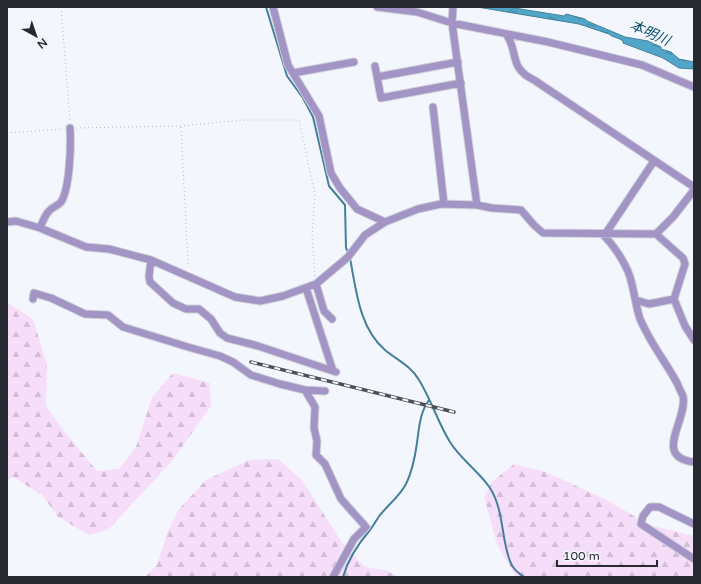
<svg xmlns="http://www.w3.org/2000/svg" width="701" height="584" font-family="'Varela Round','Noto Sans JP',sans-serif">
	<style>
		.forest { fill: url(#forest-firs) }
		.water { fill: url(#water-ripples); stroke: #44809a }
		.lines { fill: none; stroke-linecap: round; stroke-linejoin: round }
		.stream { stroke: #44809a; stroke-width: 2 }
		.minor-casing { stroke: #cfd1d9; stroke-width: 9 }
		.path { stroke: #b6b8c0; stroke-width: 1; stroke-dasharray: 1 3; stroke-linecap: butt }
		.minor { stroke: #a294c4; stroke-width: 7 }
		.rail-casing { stroke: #4d4f56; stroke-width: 3.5 }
		.rail { stroke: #f4f6fe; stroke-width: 2; stroke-dasharray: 6; stroke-linecap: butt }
		.labels { text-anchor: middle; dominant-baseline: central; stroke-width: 4; stroke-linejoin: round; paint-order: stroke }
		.water-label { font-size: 14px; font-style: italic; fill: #085169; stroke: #f4f6fe }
	</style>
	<defs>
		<pattern id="forest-firs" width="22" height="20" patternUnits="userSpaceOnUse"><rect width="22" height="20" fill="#f6ddfa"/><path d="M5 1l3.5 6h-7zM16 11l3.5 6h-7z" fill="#d3bed7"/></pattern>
		<pattern id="water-ripples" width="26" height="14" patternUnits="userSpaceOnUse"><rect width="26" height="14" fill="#50a5c8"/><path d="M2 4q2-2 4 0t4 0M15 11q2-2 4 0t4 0" fill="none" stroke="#4286a3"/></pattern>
	</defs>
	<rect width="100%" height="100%" fill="#f4f6fe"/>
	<!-- forest -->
	<path class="forest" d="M7,302L33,319L47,365L46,406L64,431L97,471L119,469L136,447L152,397L173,373L210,383L211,406L172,461L108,530L89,535L58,517L42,495L13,477L7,481Z
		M278,459L302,480L341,541L365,567L385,570L399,577H145L157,565L168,531L179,509L206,480L249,460Z
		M514,464L546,472L607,500L649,525L694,536V577H516L497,544L484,497L492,482Z"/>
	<!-- water -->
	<path class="water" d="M477,7H508L564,16L566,14L585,19L587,21L625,37L648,41L661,47V49L671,52L679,59L694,62V69L679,68L663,58L623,43V41C618,37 613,38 609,34L579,24Z"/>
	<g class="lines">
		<!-- stream -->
		<path class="stream" d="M266,7L287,76L303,98L313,117L329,186L345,205L346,248L349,254
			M350,258C356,289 359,328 385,350C397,360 411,366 419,380C431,399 438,423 450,442C461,460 479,471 490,488C504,510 501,538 510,561C512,568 518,573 524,577
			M343,577C348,559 358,544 370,530C374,525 377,519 380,515C389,504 399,497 406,484C412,472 415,457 417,443C419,428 420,412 429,400"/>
		<!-- minor casing -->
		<g class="minor-casing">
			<path id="minor" d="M273,7L288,65L319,116L331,173L340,188L357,209L385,222
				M377,7L417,12L452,23L548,42L642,65L694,87
				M453,7L452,23L477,205
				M506,34C519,51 508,68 534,80L694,187
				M375,66L381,98L461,83
				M293,73L354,62
				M377,77L458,62
				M433,107L444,204
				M7,222L16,221L40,228L86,247L109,249L151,260L235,297L260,301L283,296L316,284L348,257L365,235L385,222L418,209L441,204L477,205L492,208L521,210L534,225L543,233L656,234L683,258L685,264L674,299L649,304L636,300
				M40,228C42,223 45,215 49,211C52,207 58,206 61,202C70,188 71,145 70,128
				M606,233L654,161
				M602,234C613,244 625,262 630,277C634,290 636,307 640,319C642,323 644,328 647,333C656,351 669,367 678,385C679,389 682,393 683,396C688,420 652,457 694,462
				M656,234L673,217L694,190
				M151,260L149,276L150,282L173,303L186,309H199L211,319L220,333L227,338L258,346L336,372
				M316,284L324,311L332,319
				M306,288L333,371
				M33,299L34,293L51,298L85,314L108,315L123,327L188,347L220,356L233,362L251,375L280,384L305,390L315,407L314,428L317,441L316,455L325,464L341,499L366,527L354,539L333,577
				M674,299L685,326L694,340
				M305,390L325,391
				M694,524L659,507H650L643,516L641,524L694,559"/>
		</g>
		<!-- path -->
		<path class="path" d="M61,7L70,121
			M181,127L188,264L187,267
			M76,128L181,126L243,120H299L315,195L312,235L315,276
			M7,133L63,129"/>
		<!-- minor -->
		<use href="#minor" class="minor"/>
		<!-- rail casing -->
		<g class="rail-casing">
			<path id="rail" d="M251,362L454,412"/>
		</g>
		<!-- rail -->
		<use href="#rail" class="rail"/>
	</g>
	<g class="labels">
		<!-- water labels -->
		<g class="water-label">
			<text transform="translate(650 33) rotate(24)">本明川</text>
		</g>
	</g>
	<!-- border -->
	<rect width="701" height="584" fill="none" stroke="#272930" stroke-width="16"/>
	<!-- north arrow -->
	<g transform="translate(36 36) rotate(140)" stroke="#f4f6fe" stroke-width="3" paint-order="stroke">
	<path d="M0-3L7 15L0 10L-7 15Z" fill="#272930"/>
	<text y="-6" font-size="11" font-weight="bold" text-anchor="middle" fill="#272930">N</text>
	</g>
	<!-- scale -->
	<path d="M557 560v6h100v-6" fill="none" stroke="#272930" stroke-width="2"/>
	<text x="563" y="560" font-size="12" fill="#272930" stroke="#f4f6fe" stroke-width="3" paint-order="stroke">100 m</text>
</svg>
